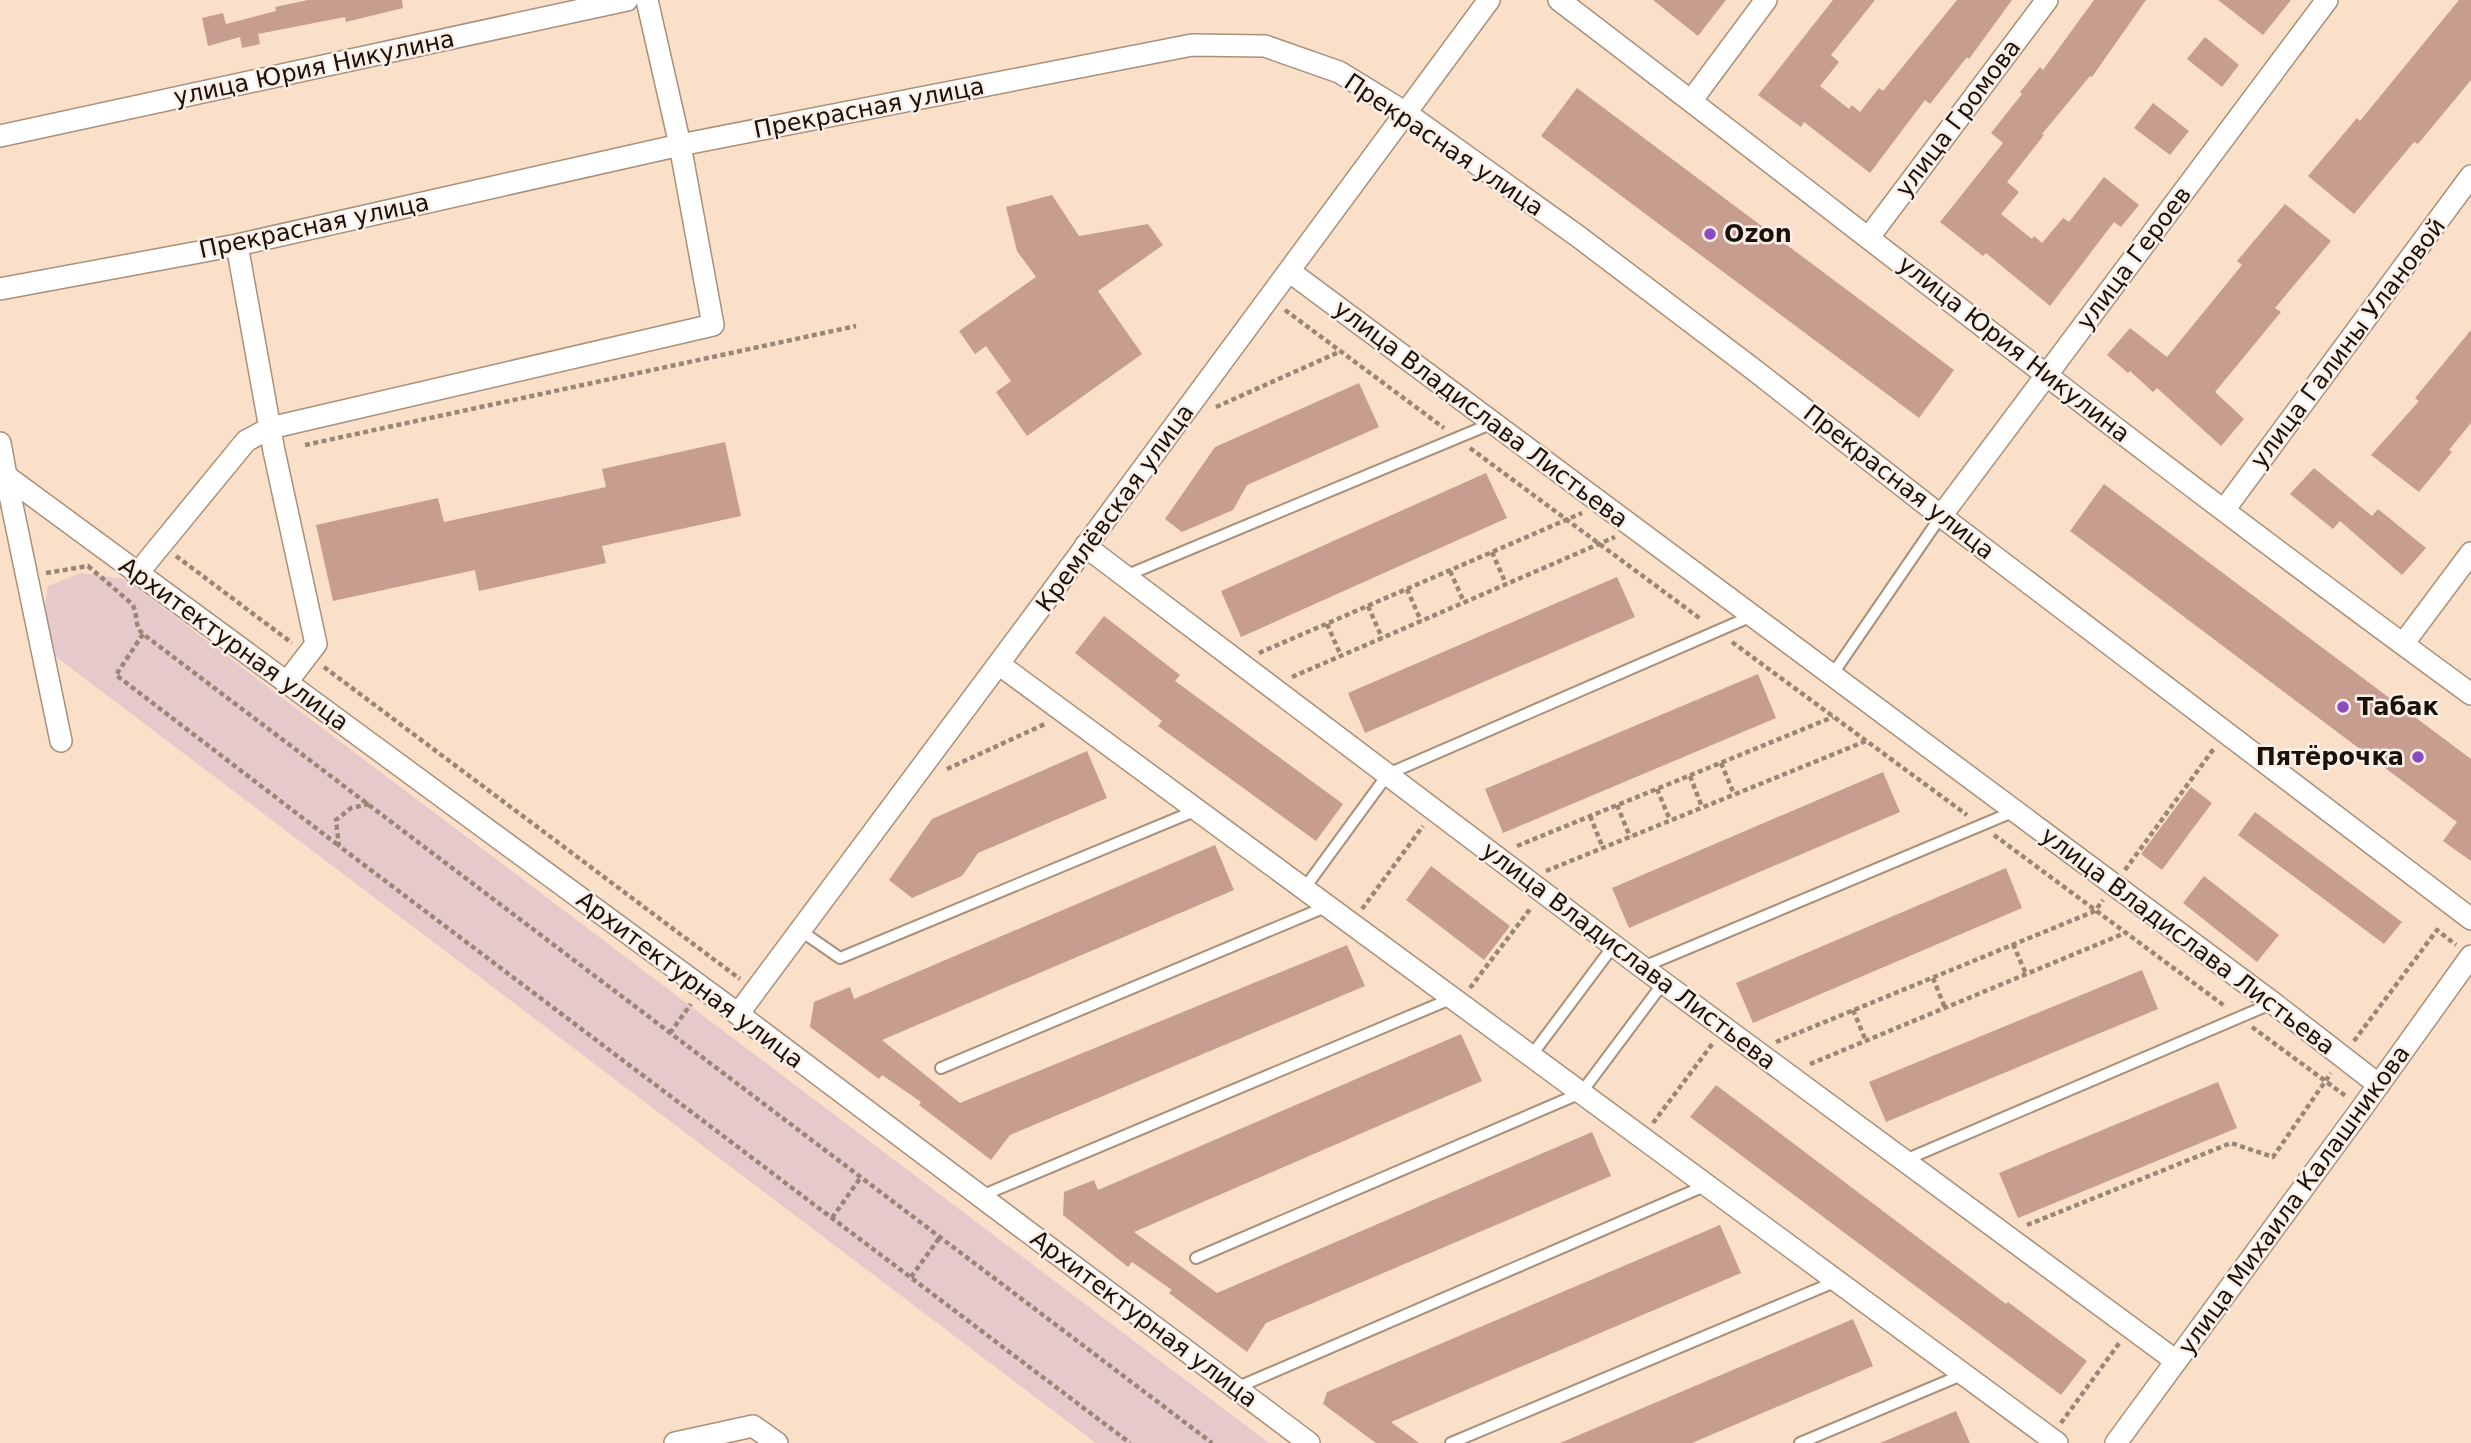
<svg xmlns="http://www.w3.org/2000/svg" width="2471" height="1443" font-family="'DejaVu Sans',sans-serif">
	<style>
		.green { fill: #e6c9cb }
		.building { fill: #c79d90 }
		.lines { fill: none; stroke-linecap: round; stroke-linejoin: round }
		.service-casing { stroke: #a9907b; stroke-width: 14 }
		.minor-casing { stroke: #a9907b; stroke-width: 24 }
		.path { stroke: #998676; stroke-width: 4.5; stroke-dasharray: 5 3.5; stroke-linecap: butt }
		.service { stroke: #fff; stroke-width: 10 }
		.minor { stroke: #fff; stroke-width: 21 }
		.poi-dot { fill: #8c4cc1; stroke: #fbefe7; stroke-width: 2.5 }
		.labels { text-anchor: middle; dominant-baseline: central; stroke-width: 5; stroke-linejoin: round; paint-order: stroke }
		.street-label { font-size: 24px; fill: #1b120a; stroke: #fbefe7 }
		.poi-label { font-size: 24px; font-weight: bold; fill: #1b120a; stroke: #fbefe7; text-anchor: start }
	</style>
	<rect width="100%" height="100%" fill="#fadfc9"/>
	<!-- green -->
	<path class="green" d="M80,573L125,579L1269,1443H1096L39,644L48,586Z"/>
	<!-- building -->
	<path class="building" d="M308,0H402L403,8L346,22L345,17L258,34L260,44L242,48L240,37L208,46L202,18L223,13L226,24L276,11L275,7Z
		M1653,0H1726L1698,36Z
		M1833,0H1875L1831,55L1839,62L1820,86L1849,109L1852,105L1860,112L1879,88L1883,91L1957,0H2012L1969,59L1967,57L1930,104L1925,100L1870,173L1804,122L1801,127L1758,95Z
		M2094,0H2146L2092,77L2090,76L2042,134L2044,135L2007,182L2019,192L2001,214L2032,239L2034,236L2042,243L2063,218L2069,222L2104,177L2139,205L2121,227L2114,222L2050,306L1986,253L1983,256L1940,222L2003,143L1991,133L2022,94L2020,92L2040,67L2043,70Z
		M2218,0H2291L2263,35Z
		M2459,0H2471V80L2418,144L2414,142L2354,214L2308,176L2357,118L2360,121Z
		M2205,37L2239,65L2222,87L2187,59Z
		M1577,88L1954,370L1919,418L1541,136Z
		M2153,103L2189,131L2170,155L2134,128Z
		M1052,195L1079,236L1148,224L1163,245L1098,291L1142,354L1027,436L996,392L1011,381L986,346L975,354L959,331L1036,277L1017,251L1006,207Z
		M2285,204L2331,241L2275,308L2281,312L2215,392L2244,419L2221,446L2157,388L2153,392L2130,371L2128,373L2107,355L2130,328L2167,357L2242,265L2237,261Z
		M2471,330V423L2449,450L2452,452L2419,492L2371,455L2419,401L2415,398Z
		M1359,383L1379,427L1247,485L1233,510L1182,532L1165,519L1215,447Z
		M725,442L741,516L602,546L606,563L479,591L475,570L333,601L316,525L438,498L444,522L606,487L602,469Z
		M2314,468L2372,516L2378,509L2426,548L2402,575L2340,521L2333,529L2290,494Z
		M1486,473L1507,518L1241,637L1221,591Z
		M2104,484L2471,759V861L2443,841L2457,822L2070,531Z
		M1617,577L1635,617L1365,733L1348,693Z
		M1104,616L1180,675L1175,681L1343,804L1316,841L1158,726L1162,721L1075,653Z
		M1758,674L1776,718L1503,833L1485,789Z
		M1087,751L1107,798L978,853L962,876L912,898L889,880L932,819Z
		M1883,772L1900,812L1629,928L1612,888Z
		M2191,787L2212,803L2162,870L2141,854Z
		M2255,812L2402,922L2384,944L2238,835Z
		M1215,845L1234,890L882,1040L960,1103L1347,945L1365,986L1010,1135L991,1160L919,1105L921,1102L882,1075L879,1079L810,1027L814,1002L850,987L854,999Z
		M1431,866L1510,926L1484,960L1406,900Z
		M2006,868L2022,908L1753,1023L1736,983Z
		M2204,876L2279,935L2257,962L2183,903Z
		M2142,970L2158,1009L1886,1122L1869,1082Z
		M1461,1034L1482,1081L1134,1232L1217,1293L1592,1132L1611,1176L1266,1323L1247,1352L1169,1293L1172,1290L1132,1262L1128,1267L1063,1215L1064,1192L1094,1180L1098,1190Z
		M2218,1082L2237,1128L2018,1218L1999,1173Z
		M1716,1085L2006,1304L2008,1302L2087,1361L2061,1395L1690,1117Z
		M1720,1225L1741,1273L1391,1422L1419,1443H1376L1323,1404L1327,1392Z
		M1853,1319L1873,1366L1692,1443H1560Z
		M1956,1411L1970,1443H1880Z"/>
	<g class="lines">
		<!-- service casing -->
		<g class="service-casing">
			<path id="service" d="M1125,576L1493,423
				M1832,675L1941,516
				M1304,889L1388,774L1752,616
				M801,931L840,958L1197,810
				M1643,967L2015,811
				M1531,1056L1614,945
				M941,1068L1328,906
				M1905,1160L2273,1003
				M981,1196L1453,998
				M1196,1258L1581,1093L1664,982
				M1236,1388L1707,1185
				M1451,1443L1837,1281
				M1800,1443L1964,1374"/>
		</g>
		<!-- minor casing -->
		<g class="minor-casing">
			<path id="minor" d="M1559,0C1863,232 2162,469 2471,694
				M1691,101L1766,0
				M0,136L627,0
				M1869,237L2047,0
				M237,245L274,451L316,644L287,682
				M1289,271L2273,1003L2379,1085
				M0,289L237,245L680,145L1192,45L1265,46L1339,72L1406,113L1579,237L1753,369L1941,516L2471,919
				M0,443L6,476L738,1014L1309,1443
				M6,476L61,741
				M2224,510L2471,176
				M1941,516L2327,0
				M1085,546L1642,967L2176,1361
				M137,574L246,441L270,428L713,325L680,145L647,0
				M2403,644L2471,553
				M1000,665L2057,1443
				M738,1014C990,677 1239,339 1489,0
				M675,1443L753,1426L777,1443
				M2116,1443L2362,1108L2471,956"/>
		</g>
		<!-- path -->
		<path class="path" d="M1285,310L1444,428
			M1216,407L1339,352
			M305,445L856,326
			M1470,448L1702,620
			M1492,552L1506,584
			M176,556L292,643
			M1450,571L1464,602
			M46,573L88,566L131,603C139,612 133,625 143,634L1212,1443
			M1407,589L1421,621
			M1368,606L1382,638
			M1327,624L1341,656
			M143,634L116,675L338,845
			M1732,642L1967,815
			M1259,653L1582,513
			M324,667L740,979
			M1292,677L1615,537
			M1721,763L1734,794
			M947,769L1047,723
			M1690,776L1702,807
			M1657,789L1670,820
			M369,804L351,808L336,820L339,846L1130,1443
			M1617,805L1630,837
			M1590,816L1603,848
			M1994,835L2226,1007
			M1517,846L1833,717
			M2125,870L2215,747
			M1546,871L1866,741
			M1362,909L1423,826
			M2013,944L2026,974
			M1933,978L1945,1008
			M1470,988L1530,909
			M1853,1010L1866,1041
			M2252,1027L2347,1097
			M670,1033L691,1004
			M2354,1041L2437,930L2456,945
			M1776,1042L2095,911L2103,900
			M1810,1064L2125,933
			M1653,1123L1713,1043
			M832,1218L861,1177
			M2027,1225L2231,1143L2273,1157L2331,1073
			M911,1277L940,1237
			M2061,1423L2120,1342"/>
		<!-- service -->
		<use href="#service" class="service"/>
		<!-- minor -->
		<use href="#minor" class="minor"/>
	</g>
	<!-- markers -->
	<g class="poi-dot">
		<circle cx="1710" cy="234" r="7"/>
		<circle cx="2343" cy="707" r="7"/>
		<circle cx="2418" cy="757" r="7"/>
	</g>
	<g class="labels">
		<!-- street labels -->
		<g class="street-label">
			<text transform="translate(314 68) rotate(-12)">улица Юрия Никулина</text>
			<text transform="translate(869 108) rotate(-11)">Прекрасная улица</text>
			<text transform="translate(1958 118) rotate(-53)">улица Громова</text>
			<text transform="translate(1444 145) rotate(34)">Прекрасная улица</text>
			<text transform="translate(314 226) rotate(-12)">Прекрасная улица</text>
			<text transform="translate(2134 258) rotate(-53)">улица Героев</text>
			<text transform="translate(2348 343) rotate(-53)">улица Галины Улановой</text>
			<text transform="translate(2014 349) rotate(38)">улица Юрия Никулина</text>
			<text transform="translate(1481 414) rotate(37)">улица Владислава Листьева</text>
			<text transform="translate(1899 482) rotate(38)">Прекрасная улица</text>
			<text transform="translate(1115 508) rotate(-54)">Кремлёвская улица</text>
			<text transform="translate(234 644) rotate(36)">Архитектурная улица</text>
			<text transform="translate(2188 941) rotate(37)">улица Владислава Листьева</text>
			<text transform="translate(1629 956) rotate(37)">улица Владислава Листьева</text>
			<text transform="translate(690 980) rotate(37)">Архитектурная улица</text>
			<text transform="translate(2294 1200) rotate(-54)">улица Михаила Калашникова</text>
			<text transform="translate(1144 1319) rotate(37)">Архитектурная улица</text>
		</g>
		<!-- poi labels -->
		<g class="poi-label">
			<text x="1724" y="234">Ozon</text>
			<text x="2357" y="707">Табак</text>
			<text x="2404" y="757" text-anchor="end">Пятёрочка</text>
		</g>
	</g>
</svg>
